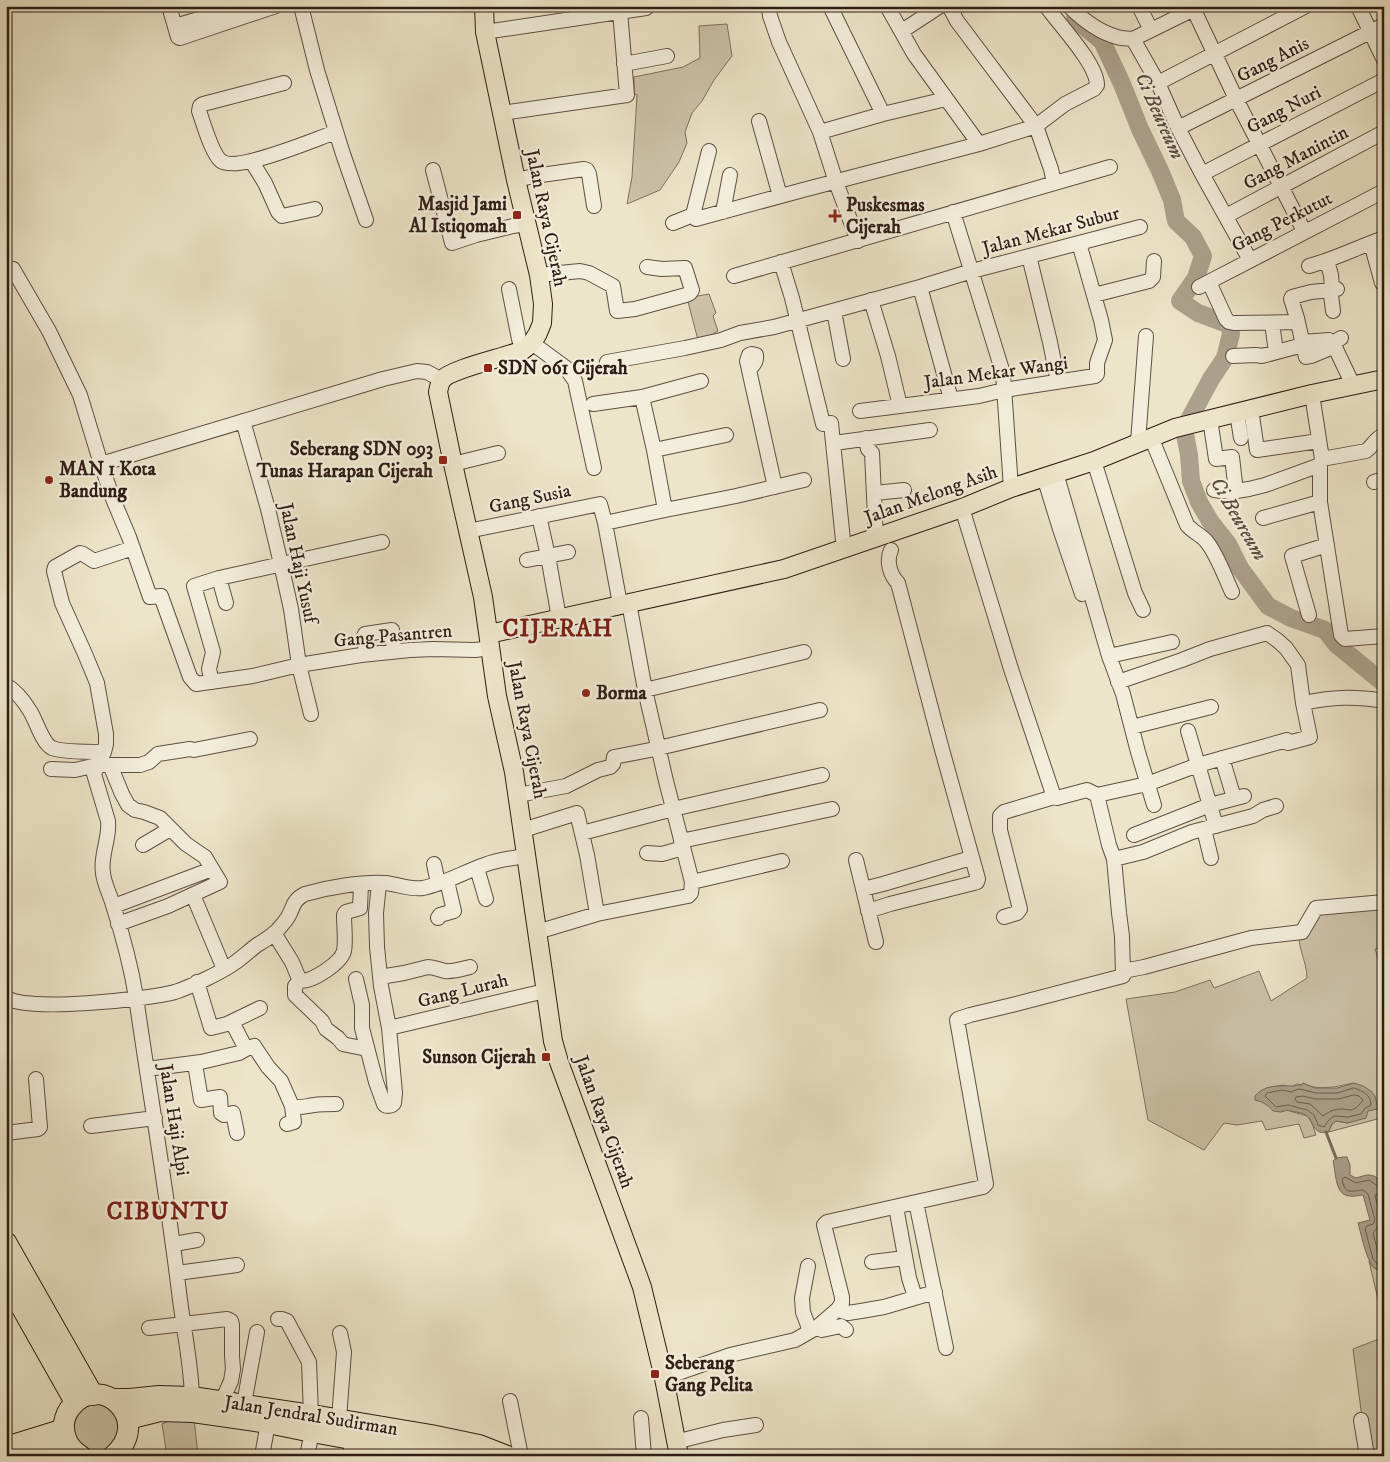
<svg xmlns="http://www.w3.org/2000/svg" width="1390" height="1462" font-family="'IM FELL DW Pica',serif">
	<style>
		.green { fill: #cdc3aa; stroke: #7e7060 }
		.water { fill: #aca18c; stroke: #7a6c5c }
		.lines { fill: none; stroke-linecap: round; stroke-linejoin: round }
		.shore { stroke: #6e5f50; stroke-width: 1 }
		.stream { stroke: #7a6c5c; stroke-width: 3 }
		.river { stroke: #aca18c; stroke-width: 18 }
		.minor-casing { stroke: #5e4f42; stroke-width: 16 }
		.major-casing { stroke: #2f1d15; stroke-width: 20 }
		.highway-casing { stroke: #2f1d15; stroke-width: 22 }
		.minor { stroke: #f3eedc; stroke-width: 14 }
		.major { stroke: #ede5c9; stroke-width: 18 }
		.highway { stroke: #ede5c9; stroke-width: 20 }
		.poi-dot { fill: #8f2418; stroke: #f3eedc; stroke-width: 2 }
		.labels { text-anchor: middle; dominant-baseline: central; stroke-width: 4.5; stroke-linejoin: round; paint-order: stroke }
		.street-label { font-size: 19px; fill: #2f1d15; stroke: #f3eedc }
		.poi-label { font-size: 19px; font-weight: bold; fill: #2f1d15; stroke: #f3eedc; text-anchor: start }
		.water-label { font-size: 20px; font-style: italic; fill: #5b4b3f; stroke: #f3eedc }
		.district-label { font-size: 24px; font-weight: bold; letter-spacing: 1px; fill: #7a1f14; stroke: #f3eedc }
	</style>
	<rect width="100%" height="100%" fill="#ede5c9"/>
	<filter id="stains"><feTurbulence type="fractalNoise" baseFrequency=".004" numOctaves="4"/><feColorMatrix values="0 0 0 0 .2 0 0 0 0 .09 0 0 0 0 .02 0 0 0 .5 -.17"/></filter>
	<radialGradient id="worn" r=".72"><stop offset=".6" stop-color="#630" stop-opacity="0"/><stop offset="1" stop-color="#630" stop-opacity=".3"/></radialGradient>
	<!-- green -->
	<path class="green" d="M727,24L732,56L714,80L702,101L692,113L685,132L687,143L679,162L660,190L627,204L632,177L637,95L634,94V77L683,67L700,58L699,26Z
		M709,294L716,313L713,316L718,331L714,333V336L698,340L687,298Z
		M1384,903V947L1375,949L1384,975V1119L1381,1118L1325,1133L1329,1131L1332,1124L1336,1121L1348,1123L1354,1083C1337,1086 1319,1092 1303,1083L1302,1085L1297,1084L1291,1087L1283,1085L1266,1088L1255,1100L1262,1101L1281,1112L1287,1110C1308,1118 1308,1110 1316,1135L1304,1138L1299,1124L1266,1130L1262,1121L1237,1125L1224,1123L1204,1150L1148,1120L1126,999L1175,992L1210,980L1214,988L1259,971L1271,1001L1307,978C1307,960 1295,944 1300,927C1302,921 1308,915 1311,909Z
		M1369,1261C1373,1268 1375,1270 1384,1270V1325Z
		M1384,1337V1456H1367L1353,1349Z
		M103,1398L125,1426L104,1455H89L81,1452L68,1419L70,1412Z
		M194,1418L198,1456H167L162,1424L171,1420Z"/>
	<!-- water -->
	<path class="water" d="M1303,1083L1315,1088H1337L1354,1083L1363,1086L1371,1091L1375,1096L1378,1109L1368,1111L1366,1118L1348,1123L1336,1121L1332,1124L1329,1131C1311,1138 1315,1118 1304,1114C1299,1112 1293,1112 1287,1110L1281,1112L1273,1111C1268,1105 1263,1102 1255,1100V1096C1264,1085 1277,1086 1290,1086C1294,1087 1296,1084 1302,1085Z
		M1344,1157H1347L1350,1165V1175L1356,1178C1360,1177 1365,1175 1368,1175C1386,1175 1384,1197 1384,1209L1382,1211L1384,1223V1270C1380,1270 1379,1271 1376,1269C1367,1265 1361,1233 1358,1223L1370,1220L1363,1195C1359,1195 1354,1197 1350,1196C1335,1196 1336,1173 1333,1161L1336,1158Z"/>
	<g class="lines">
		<!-- shore -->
		<path class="shore" d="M1354,1088C1363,1091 1371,1095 1371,1105L1365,1108L1361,1114L1348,1117L1334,1116L1328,1121L1324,1127L1318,1125L1314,1115L1307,1110L1288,1105L1276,1107L1265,1096L1267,1093L1282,1090L1291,1092L1298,1089L1304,1090L1316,1093H1337Z
			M1354,1095L1359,1096L1363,1100C1351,1117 1349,1106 1334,1110C1330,1111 1326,1114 1323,1116L1310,1104L1297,1102L1295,1099L1296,1097L1303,1096L1315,1099H1338Z
			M1384,1188L1379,1187L1369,1180L1356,1183L1345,1177L1342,1179C1345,1195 1350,1191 1363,1190L1368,1194L1375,1220L1373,1224L1367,1226L1365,1229L1373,1259L1377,1264L1384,1265
			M1384,1194H1377L1375,1195C1378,1213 1387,1218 1373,1233L1379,1256L1381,1258L1384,1259"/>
		<!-- stream -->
		<path class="stream" d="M1326,1132L1336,1158"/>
		<!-- river -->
		<path class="river" d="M1075,19L1102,41L1122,84L1140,129L1161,173L1172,200L1176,221L1193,237L1203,256L1196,278L1180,301L1198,313L1230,325L1231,334L1225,358L1211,379L1184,429L1189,455L1191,481L1199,502L1210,521L1228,544L1240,568L1268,606L1291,618L1325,630L1336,644L1381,681L1384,682"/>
		<!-- minor casing -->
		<g class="minor-casing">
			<path id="minor" d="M169,6L178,37L180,38L276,6
				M301,6L317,70L343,154L366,220
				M769,6L770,16L779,42L820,132L836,182L858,241
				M830,6L883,114
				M887,6L914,54L979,144
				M949,6L957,21L1036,126L1051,169L1054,183
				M1069,6C1082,19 1099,32 1117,37C1122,39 1128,38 1133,39
				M1139,6L1151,30
				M1192,6L1238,103L1304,231
				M1358,6L1384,60
				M175,26L243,6
				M902,31L940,6
				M485,32L646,8L648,6
				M1133,39L1158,83L1178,128L1202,174L1250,260
				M1133,39L1200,6
				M624,64L667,56
				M284,83L203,104L200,106L199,111C203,122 212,154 221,161C237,173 315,139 336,132
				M1158,83L1306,6
				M502,113L627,95L620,11
				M759,121L780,196
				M1178,128L1384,25
				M820,132L883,114L946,99
				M709,151L693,215L696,219L803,190L979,144L1036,126L1065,104L1094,89L1097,85C1097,64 1059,24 1046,6
				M252,162L265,183L278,212L282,216L315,209
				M433,170L452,243L476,235L513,226L526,224
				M1202,174L1384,80
				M516,180L534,176L584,169L587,170L589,174L594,206
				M723,212L730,175
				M953,212L1003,373L1011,488
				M1226,216L1384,132
				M673,223L693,215
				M1371,243L1382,283
				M1029,256L1050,342L1058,382
				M1327,261L1331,275L1332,290L1311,292L1292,297L1291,299L1297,318L1303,345L1306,357L1311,356L1335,346
				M781,262L792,298L823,424L831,423L844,550
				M1309,266C1335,259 1358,247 1384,238
				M6,271L13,269L49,331L80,395L101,464L113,499L129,537L150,597L161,596L190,677L196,684L253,676L299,665L361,655L410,650L433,649L475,650L491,648
				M539,275L580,271L589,273L613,286L617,311L635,309L686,295L690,293L692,290L685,268L662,269L647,267
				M734,276L1110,167
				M1209,282L1226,319L1229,322L1234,323L1298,322
				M920,287L951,399
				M1199,287L1384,191
				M509,289L519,339L523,350
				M1094,295L1149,281L1153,277L1154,261
				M871,300L888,356L900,406
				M834,311L843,359
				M1333,311L1331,295L1332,290L1337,289
				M1272,323L1276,352
				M1302,342L1329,340L1333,343L1341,338
				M532,343L566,368L575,381L594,468
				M1333,343L1353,385
				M1233,356L1256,355L1262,356L1303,345
				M607,362L685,348L721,340L740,333L774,327L920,287L972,271L1140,227
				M749,370C753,365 757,362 756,355L752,354L749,355L747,361L775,487
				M1312,394L1322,459L1320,465V502L1341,635L1345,639L1384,636
				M642,397L654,450L665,510
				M593,404L642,397L701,381
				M1251,409L1257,450L1319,441
				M860,411L979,396L1004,390L1095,376L1097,374V363L1105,340L1101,320L1079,243
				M1237,413L1241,438
				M1210,419L1216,459L1232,457L1236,492
				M243,421L268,509L281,564L291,609L299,665L311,714
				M1151,437L1187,525C1193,532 1201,535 1206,541C1216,552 1225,577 1232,592
				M866,438L868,449L872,453L876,539
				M1138,442L1146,336
				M834,443L930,430
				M654,450L726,435
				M1322,459L1366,451C1373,446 1375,438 1384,435
				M1094,461L1135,593L1143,610
				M101,464L383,379L417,371L427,372L442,380
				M453,464L498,453
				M1056,473L1109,656L1123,694L1138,752L1154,805
				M1044,477L1060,529L1082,594
				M1374,482L1384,479
				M1214,490L1230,492L1249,489L1265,485L1320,465
				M875,493L904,490
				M539,516L548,556L559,618
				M1263,518L1320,502
				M605,523L665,510L736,496L804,480
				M468,531L600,504L605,523L620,604
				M133,548L94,561L83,554L80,553L55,567L54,571L62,603L85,654L97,683L106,734V744L104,752L94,774L108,821C110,839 100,855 103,873C104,884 110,894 113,905C122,933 131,967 136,997C150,1095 167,1193 179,1292C183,1327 191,1361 192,1397
				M527,560L568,552
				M219,578L226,603
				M629,603L645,690L666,781L692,882L782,861
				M1309,615L1292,556L1327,545
				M366,654L364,636L365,634L392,630L394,651
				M1109,656L1172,642
				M212,682L209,669L213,652L194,586L219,578L382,542
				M6,685C16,691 24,701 30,711C36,720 42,743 52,748C61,752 93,752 104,752
				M645,690L804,652
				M1303,703C1332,697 1354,696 1384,701
				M1132,727L1211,707
				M1188,731L1216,826
				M1222,758L1234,798
				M110,765L122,794L128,805L135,810L144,812L160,818L186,844L205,857L220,882L168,906L118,924
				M51,769L75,770L97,765H140L149,762L158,754L190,749L194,750L250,739
				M518,795L566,786L598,770L610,767L613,764L614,757L650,750L820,710
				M1097,795L1147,784L1198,765L1287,740L1288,743L1310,737L1303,703L1298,665L1286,648L1277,640L1267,633L1210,649L1182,660L1118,682
				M1204,829L1211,858
				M523,830L577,813L587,855L597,914
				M582,833L673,809L822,775
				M1134,835L1210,805L1244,796
				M681,841L832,809
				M143,845L170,829
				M647,853L662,854L683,848
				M1114,859L1143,852L1192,832L1253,816L1263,810L1276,806
				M856,860L876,942
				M434,864L438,883
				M477,868L486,899
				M863,889L883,884L971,858
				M193,895L224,969
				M114,906L212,869
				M868,911L890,904L974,883L977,882L978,879L941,746L898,583C890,575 886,561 891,550
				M1004,917L1017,913L1020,909L1000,830V816L1004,812L1054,797
				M438,918L440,915L454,911L447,881
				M537,932L597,914L688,896L691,893L692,882
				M274,933L292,962L300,981L295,986V995L322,1021L326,1029L338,1038L343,1044L347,1045L367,1049
				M1123,971L1144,967L1251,938L1302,932L1316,908L1384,902
				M380,977L404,973L428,967C435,967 439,970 445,971C453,972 462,969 470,967
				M356,979L362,1005V1028L376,1082L384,1104C386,1107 392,1106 394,1103L395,1093L389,1028L381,986L377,947L376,913L379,884
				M300,981C312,982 341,963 344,951C346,940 344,926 344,915L346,912L360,908L361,884
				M197,982L211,1028L227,1024L260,1008
				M6,997C22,1013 151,999 175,992C190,987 220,973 233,964C242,958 249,951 257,945C264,941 270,937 276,932C280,927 285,922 288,917C294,906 293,900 305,894C329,887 360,882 385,883C397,884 411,890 423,888C444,884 464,872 484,865C498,860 511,858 526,856
				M232,1022L246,1049L254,1046L268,1067L281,1081L292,1106L294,1122L287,1124
				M389,1028L545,991
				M195,1064L201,1100L220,1097L221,1113L224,1115L233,1113L237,1133
				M147,1069L201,1062L239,1053L246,1049
				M292,1106C300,1109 305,1106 314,1105C321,1104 329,1104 336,1104
				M91,1126L155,1118
				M6,1133L38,1129L40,1127L36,1079
				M916,1202L946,1348
				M896,1207L909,1278L915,1297
				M174,1244L197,1240
				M872,1262L905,1258
				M808,1266L802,1298L803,1312L810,1331
				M177,1273L237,1265
				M838,1309L842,1311L848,1313L861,1311L884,1307L935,1292
				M278,1319H282L287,1321L309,1362L311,1415
				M149,1328L227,1319L231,1321L232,1325V1356L233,1369L231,1381L222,1401
				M816,1328L822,1330L841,1326L846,1330
				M664,1378L730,1355L795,1340L816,1328L838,1309L842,1303V1297L824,1225L827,1222L983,1187L986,1184L957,1020L958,1019L970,1015L1016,1004L1123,976L1122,936L1119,913L1114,859L1109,845L1097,795L1087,790L1057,798L1054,797L1011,669L962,508
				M510,1401L521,1456
				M244,1404L257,1332
				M641,1418L644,1456
				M339,1419L344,1352L340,1333
				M1361,1420L1367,1456
				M675,1442L723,1430L756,1425
				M262,1456L268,1423
				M307,1456L312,1432
				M350,1456L353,1439"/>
		</g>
		<!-- major casing -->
		<g class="major-casing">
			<path id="major" d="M484,6L485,32L516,180L539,275L543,304L542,323L538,333L532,343L523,350C507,357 450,369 442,380C439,384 439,388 438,392L453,464L483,597L497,696L514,772L553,1041L559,1062L642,1287L664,1378L679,1456
				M489,634L784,569L962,508L1011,488L1094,461L1175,428L1312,394L1384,379"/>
		</g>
		<!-- highway casing -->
		<g class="highway-casing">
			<path id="highway" d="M6,1242L93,1395
				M6,1280L75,1402
				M113,1399H130L159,1396L192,1397L311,1415L431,1435L479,1445L507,1456
				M128,1419L160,1411L193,1412L268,1423L312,1432L446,1456
				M6,1447L64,1429
				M29,1456L68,1444
				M81,1456C69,1448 63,1438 64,1423C65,1417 67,1411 72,1406C102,1371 154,1421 113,1456"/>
		</g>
		<!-- minor -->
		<use href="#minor" class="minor"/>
		<!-- major -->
		<use href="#major" class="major"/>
		<!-- highway -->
		<use href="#highway" class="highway"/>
	</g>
	<!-- markers -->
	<g class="poi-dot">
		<rect x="512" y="210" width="10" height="10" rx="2.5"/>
		<path d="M832.5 208.5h5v5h5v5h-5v5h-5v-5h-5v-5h5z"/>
		<rect x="483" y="363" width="10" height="10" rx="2.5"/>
		<rect x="438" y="455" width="10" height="10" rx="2.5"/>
		<circle cx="49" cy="480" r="5"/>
		<circle cx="586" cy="693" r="5"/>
		<rect x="541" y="1052" width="10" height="10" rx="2.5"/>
		<rect x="650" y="1369" width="10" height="10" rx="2.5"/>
	</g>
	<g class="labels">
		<!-- street labels -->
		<g class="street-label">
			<text transform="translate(1273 60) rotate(-27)">Gang Anis</text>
			<text transform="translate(1284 110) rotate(-28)">Gang Nuri</text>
			<text transform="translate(1296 158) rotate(-28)">Gang Manintin</text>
			<text transform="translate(546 218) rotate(78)">Jalan Raya Cijerah</text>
			<text transform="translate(1282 222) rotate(-27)">Gang Perkutut</text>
			<text transform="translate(1051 231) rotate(-15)">Jalan Mekar Subur</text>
			<text transform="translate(996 373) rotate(-8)">Jalan Mekar Wangi</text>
			<text transform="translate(931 495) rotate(-20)">Jalan Melong Asih</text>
			<text transform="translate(530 499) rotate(-12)">Gang Susia</text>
			<text transform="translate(298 563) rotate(78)">Jalan Haji Yusuf</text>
			<text transform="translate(393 636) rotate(-5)">Gang Pasantren</text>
			<text transform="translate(527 730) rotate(79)">Jalan Raya Cijerah</text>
			<text transform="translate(463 991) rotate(-14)">Gang Lurah</text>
			<text transform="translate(174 1120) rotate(81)">Jalan Haji Alpi</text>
			<text transform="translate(604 1122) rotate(70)">Jalan Raya Cijerah</text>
			<text transform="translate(311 1416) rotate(9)">Jalan Jendral Sudirman</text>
		</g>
		<!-- poi labels -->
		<g class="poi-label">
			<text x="507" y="204" text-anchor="end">Masjid Jami<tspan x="507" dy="22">Al Istiqomah</tspan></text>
			<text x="846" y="205">Puskesmas<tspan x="846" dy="22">Cijerah</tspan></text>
			<text x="498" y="368">SDN 061 Cijerah</text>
			<text x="433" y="449" text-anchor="end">Seberang SDN 093<tspan x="433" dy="22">Tunas Harapan Cijerah</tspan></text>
			<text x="59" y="469">MAN 1 Kota<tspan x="59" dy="22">Bandung</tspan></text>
			<text x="596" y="693">Borma</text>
			<text x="536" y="1057" text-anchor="end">Sunson Cijerah</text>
			<text x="665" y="1363">Seberang<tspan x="665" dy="22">Gang Pelita</tspan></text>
		</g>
		<!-- water labels -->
		<g class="water-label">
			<text transform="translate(1159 116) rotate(66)">Ci Beureum</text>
			<text transform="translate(1238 519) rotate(60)">Ci Beureum</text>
		</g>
		<!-- district labels -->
		<g class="district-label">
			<text x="558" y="629">CIJERAH</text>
			<text x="168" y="1212">CIBUNTU</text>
		</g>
	</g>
	<!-- margin -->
	<rect width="1390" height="1462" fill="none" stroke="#ede5c9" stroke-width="25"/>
	<rect x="8" y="8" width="1375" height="1447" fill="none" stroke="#2f1d15" stroke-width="2.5"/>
	<rect x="12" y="12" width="1365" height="1437" fill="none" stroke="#2f1d15"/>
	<rect width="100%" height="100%" filter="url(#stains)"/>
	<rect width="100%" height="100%" fill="url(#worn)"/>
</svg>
